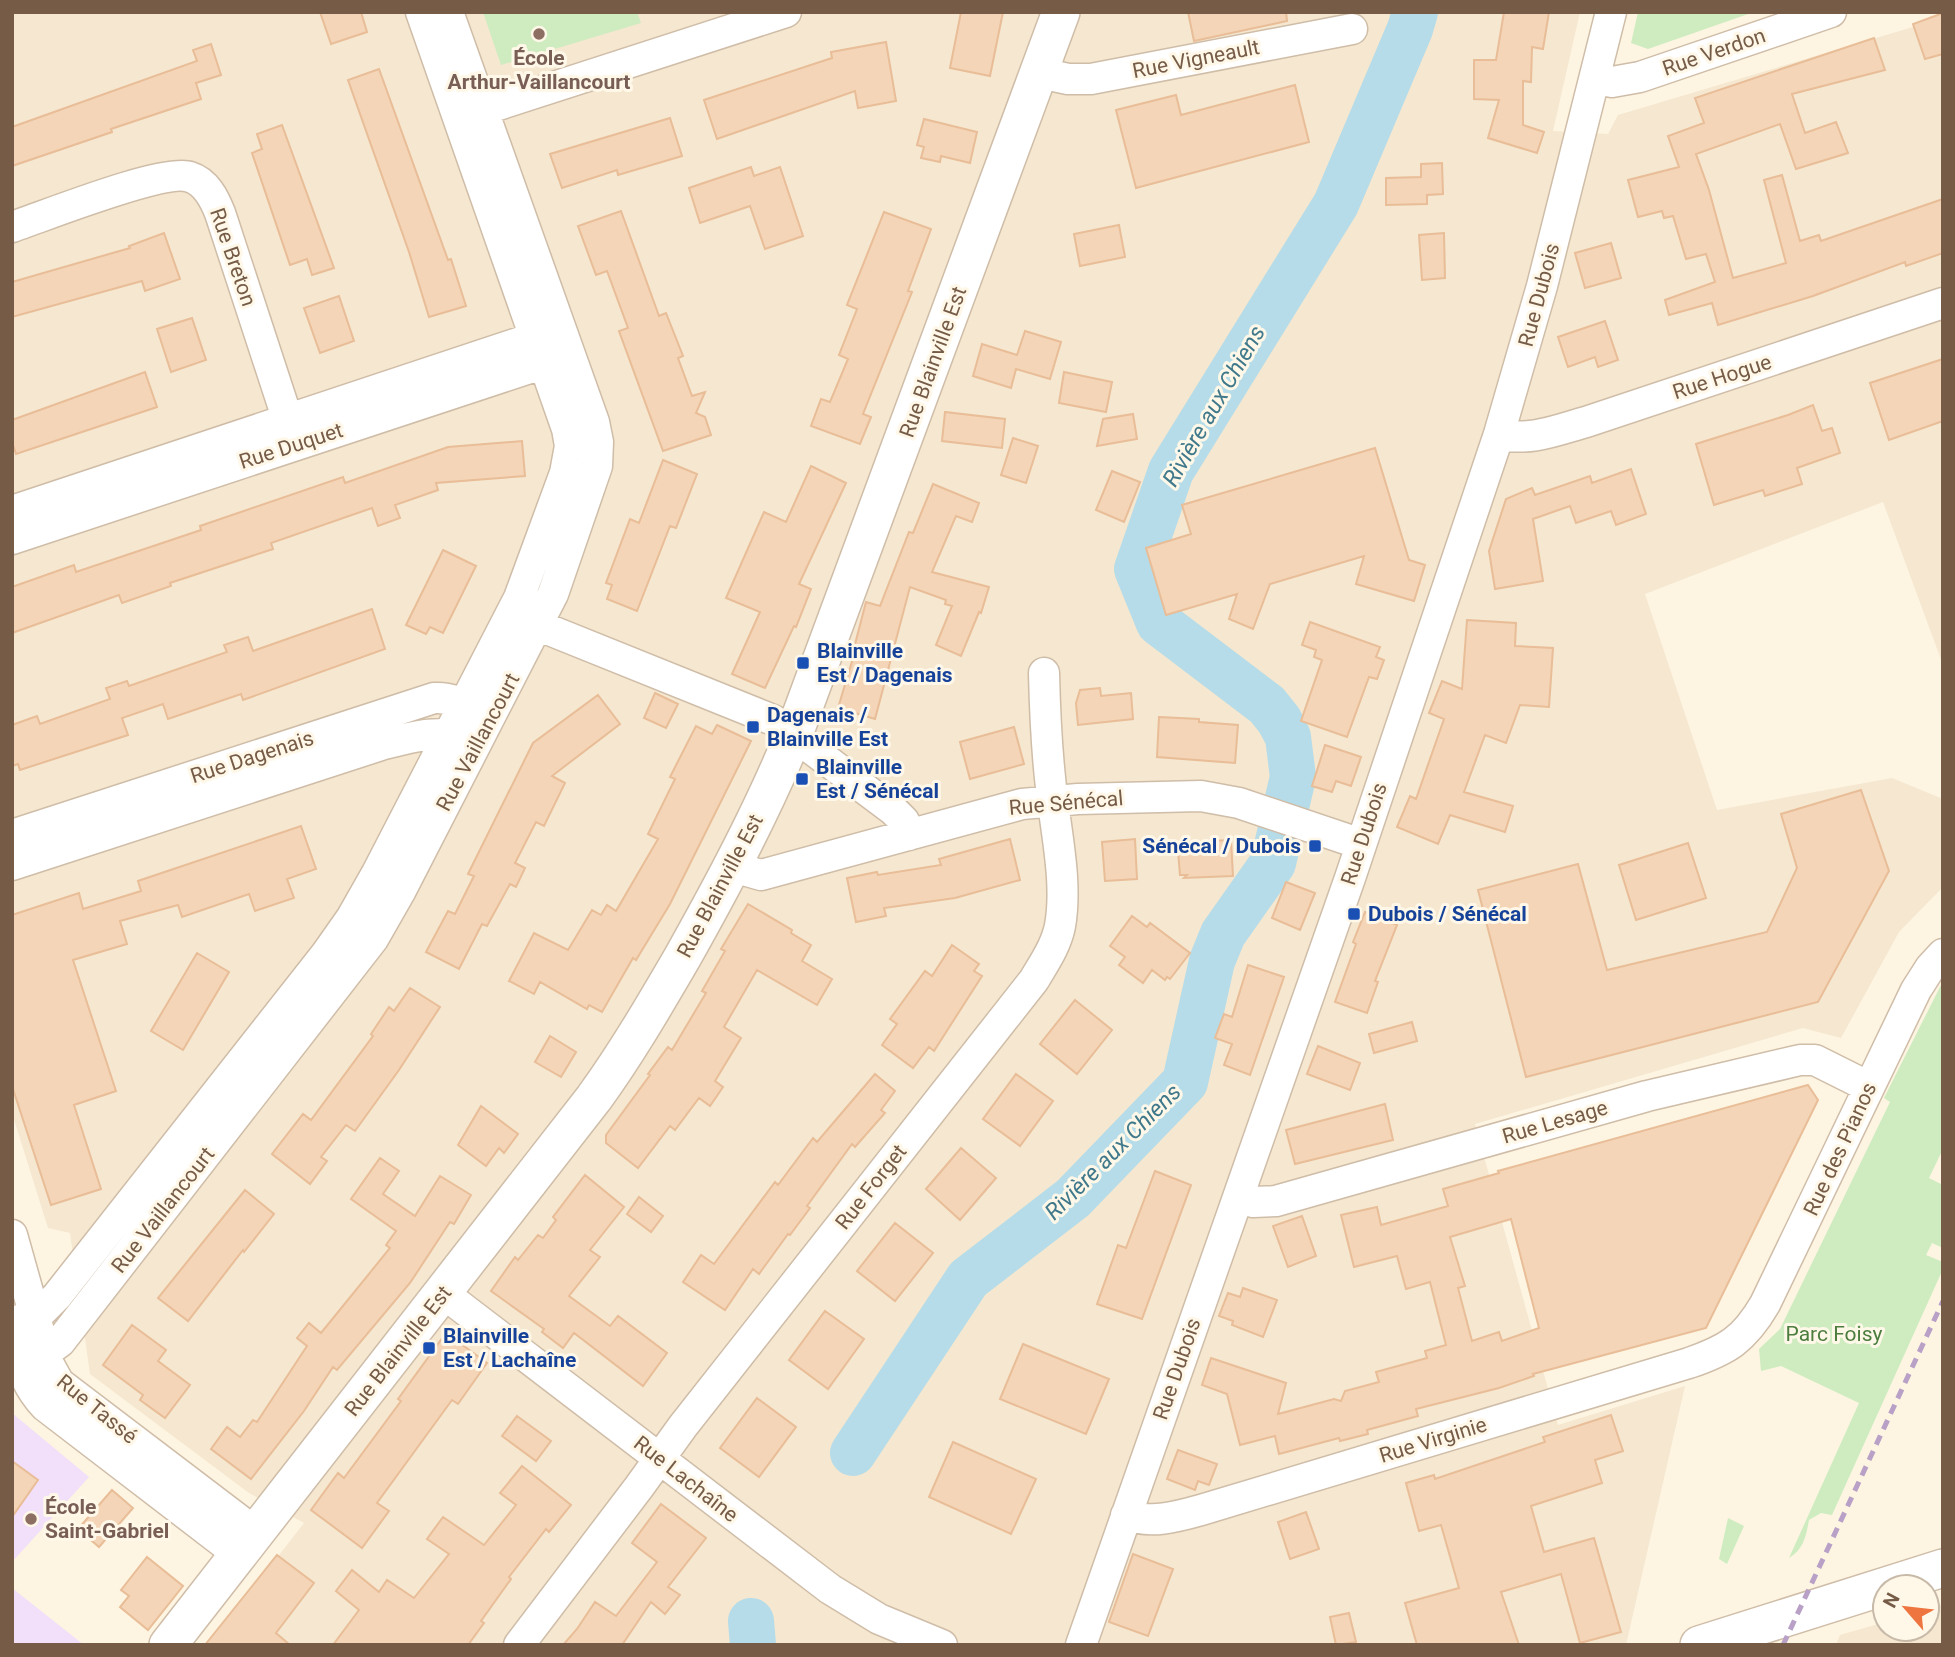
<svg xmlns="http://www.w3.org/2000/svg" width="1955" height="1657" font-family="Roboto,sans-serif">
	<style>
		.residential { fill: #f5e7d0 }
		.education { fill: #f2dffa }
		.green { fill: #ceecc0 }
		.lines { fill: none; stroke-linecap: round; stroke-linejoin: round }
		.river { stroke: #b5dce8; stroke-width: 46 }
		.building { fill: #f4d5b8; stroke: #e8bd97; stroke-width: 2; fill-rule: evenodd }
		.minor-casing { stroke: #cfbda8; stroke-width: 33 }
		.tertiary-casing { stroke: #cfbda8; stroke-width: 40 }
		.minor { stroke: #fff; stroke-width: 30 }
		.tertiary { stroke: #fff; stroke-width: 37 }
		.rail { stroke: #b8a0c7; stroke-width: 5; stroke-dasharray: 10 7; stroke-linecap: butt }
		.education-dot { fill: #8d6e63; stroke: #fff8e9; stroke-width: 2.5 }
		.transit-dot { fill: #1a4fb4; stroke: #fff8e9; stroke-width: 2.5 }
		.labels { text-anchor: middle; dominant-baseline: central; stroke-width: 6; stroke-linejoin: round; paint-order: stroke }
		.street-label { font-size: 21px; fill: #765c47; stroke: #fff8e9 }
		.education-label { font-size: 21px; font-weight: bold; fill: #785e54; stroke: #fff8e9 }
		.transit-label { font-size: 21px; font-weight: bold; fill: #164399; stroke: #fff8e9; text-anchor: start }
		.park-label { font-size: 21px; fill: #4c7d3e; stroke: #fff8e9 }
		.water-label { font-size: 23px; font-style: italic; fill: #40798b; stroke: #fff8e9 }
	</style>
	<rect width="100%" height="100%" fill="#fdf5e2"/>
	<!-- residential -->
	<path class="residential" d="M12,12H1580L1553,131L1608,134L1618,115L1943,18V665L1883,502L1645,594L1717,810L1892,778L1943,799V887L1899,932L1841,1038L1803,1028L1475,1124L1558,1425L1685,1386L1626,1645H209L304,1523L249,1493L90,1374L70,1233L48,1228L12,1113Z
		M1943,1604V1645H1836L1840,1635L1885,1622V1629H1927V1609Z"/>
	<!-- education -->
	<path class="education" d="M12,1413L89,1477L12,1562Z
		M12,1588L84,1645H12Z"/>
	<!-- green -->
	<path class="green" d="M483,12H637L641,23L501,65Z
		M1638,12H1754L1648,49L1631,43Z
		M1943,981V1149L1929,1178L1943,1185V1248L1932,1243L1926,1255L1943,1262V1269L1832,1515L1821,1513L1809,1520C1806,1536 1804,1549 1789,1558L1859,1403L1781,1366L1761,1371L1759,1349L1780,1329L1890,1102L1884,1098L1888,1090Z
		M1728,1518L1744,1526L1727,1564L1719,1559Z"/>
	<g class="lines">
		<!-- river -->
		<path class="river" d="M853,1453L968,1279L1073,1198L1185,1082L1212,961L1223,934L1273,863L1293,777L1288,737L1279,720L1267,705L1159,623L1137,569L1171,471L1336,204L1410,29L1415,12
			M751,1621L753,1645"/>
	</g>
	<!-- building -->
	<path class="building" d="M320,12H361L367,32L331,44Z
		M961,12H1003L990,76L950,68Z
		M1188,12H1286L1287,21L1194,41Z
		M1504,12H1549L1543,49L1532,47L1531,82L1523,81V125L1544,132L1537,153L1488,138L1499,100L1474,99V60H1496Z
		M1943,13V54L1925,59L1913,24Z
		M1874,38L1885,70L1792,94L1805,133L1836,122L1848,153L1796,169L1780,124L1696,154L1709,190L1733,278L1786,263L1764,180L1782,175L1800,241L1819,235L1821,241L1943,199V253L1906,266L1905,262L1813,296L1718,325L1712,303L1669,315L1665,300L1715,282L1706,254L1686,259L1673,216L1664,218L1662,211L1638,217L1628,180L1679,167L1668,136L1704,123L1695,98Z
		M886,42L896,101L858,108L855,91L717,139L704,100L832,58L831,52Z
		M211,44L221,75L196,83L201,99L111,129L112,132L12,166V127L197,61L193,50Z
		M379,69L448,260L451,259L466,306L429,317L409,252L348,80Z
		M1295,85L1309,142L1136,188L1116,110L1176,95L1181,115Z
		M670,118L682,156L618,175L617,170L562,188L550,154Z
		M924,119L977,132L970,163L941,156L940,162L921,158L924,147L917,145Z
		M282,125L334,268L312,275L307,259L290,265L252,153L262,149L257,134Z
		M1442,163L1443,194L1427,195V204L1386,205V178L1421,177V164Z
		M751,167L754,176L780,167L803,236L765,249L750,206L700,223L689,188Z
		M621,211L659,316L666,313L683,356L678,358L692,396L705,392L696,413L705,417L711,435L663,451L619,331L628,328L607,271L596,275L578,226Z
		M884,212L931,229L908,291L912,292L863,414L871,417L860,444L811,426L821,399L830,402L848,359L839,355L857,309L847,305Z
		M1119,225L1125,257L1080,266L1074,234Z
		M164,233L180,279L145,291L142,281L12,317V282L130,248L129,246Z
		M1444,233L1445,278L1422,280L1419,235Z
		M1611,243L1621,278L1585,288L1575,253Z
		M339,296L354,341L320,353L304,308Z
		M192,318L206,360L171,372L157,329Z
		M1605,321L1618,360L1598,367L1595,357L1568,367L1558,337Z
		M1025,331L1061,342L1050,379L1016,369L1011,388L973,376L982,344L1017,355Z
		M1943,359V421L1889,440L1870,383Z
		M145,372L157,407L16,454L12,442V420Z
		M1064,372L1112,382L1106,412L1059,403Z
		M1813,405L1822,431L1832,428L1840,453L1797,468L1802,484L1765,496L1763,490L1714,505L1696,444L1788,415Z
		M945,412L1005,419L1002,448L942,441Z
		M1133,414L1137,439L1097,446L1103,419Z
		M1013,438L1038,446L1026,483L1001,475Z
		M522,441L525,476L436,483L438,490L395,505L400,518L378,526L372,508L271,543L273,549L170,583L171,586L122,603L119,595L12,633V587L74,565L76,572L201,530L200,526L343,477L345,483L448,447Z
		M1375,448L1409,560L1425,565L1414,601L1356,584L1364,556L1270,584L1253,629L1229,619L1237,594L1166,615L1146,548L1191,534L1182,505Z
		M663,460L697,474L676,528L670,526L637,611L607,599L612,585L606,583L630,519L639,523Z
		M811,466L846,483L799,584L811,589L796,627L794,626L765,688L732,674L760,612L726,598L764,512L786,522Z
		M1631,469L1646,514L1616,525L1611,511L1576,523L1570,506L1533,519L1543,581L1495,589L1489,551L1506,499L1532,488L1535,495L1590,476L1592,483Z
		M1112,471L1140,482L1124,522L1096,510Z
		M933,484L979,503L972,522L956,516L932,572L989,587L981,613L979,612L961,656L936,645L952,606L945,604L946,600L910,587L875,719L838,708L856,648H854L866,602L880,606L909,532L913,533Z
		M443,550L476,566L443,633L430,627L426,634L406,625Z
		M372,609L385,649L243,700L241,694L168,719L163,704L122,718L128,735L20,770L18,764L12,766V725L37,716L40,724L110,699L106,688L127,681L129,686L227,652L224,645L248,637L253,651Z
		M1467,620L1516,623L1515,646L1553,648L1549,707L1520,705L1506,743L1485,735L1464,792L1513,806L1505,832L1450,815L1438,844L1397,827L1410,796L1416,799L1444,719L1429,713L1442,681L1462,689Z
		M1310,622L1380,647L1376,657L1384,660L1377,679L1369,677L1347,737L1301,721L1322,660L1314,657L1316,650L1302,645Z
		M1100,688L1101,696L1131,693L1133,719L1078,725L1076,703L1080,690Z
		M655,693L678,704L666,728L644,718Z
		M598,695L620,724L552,776L565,783L544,826L536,822L515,863L525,868L516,887L510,884L487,926L482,924L459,969L426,952L448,911L455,914L474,876L468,874L533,743Z
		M1159,717L1199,719V722L1238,725L1235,763L1157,757Z
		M717,725L751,741L670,904L636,960L633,958L602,1012L589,1005L587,1009L540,982L534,994L509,981L534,933L568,950L592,910L601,915L607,905L616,911L658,839L648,834L675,779L670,777L696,726L712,734Z
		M1014,727L1024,764L970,779L960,742Z
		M1325,745L1361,757L1351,786L1336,781L1332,792L1312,786Z
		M1861,790L1889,871L1818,1002L1526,1077L1478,890L1578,864L1607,970L1767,932L1797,868L1781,814Z
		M301,826L316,869L287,879L294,898L255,911L249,894L182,917L178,905L120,921L127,944L73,960L116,1091L74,1105L101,1189L51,1205L12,1086V915L79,893L83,909L141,891L138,881Z
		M1010,839L1020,880L955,898L884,908L886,916L856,922L847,878L877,872L878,875L941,865L939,859Z
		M1135,839L1137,879L1105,881L1102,842Z
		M1231,840L1233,876L1184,878L1187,875H1180L1178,851H1188V842Z
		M1688,843L1706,898L1636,920L1619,865Z
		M1286,882L1315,893L1300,930L1272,918Z
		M748,904L792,930L791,933L811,945L802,961L832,979L817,1005L757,970L724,1027L741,1038L715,1081L723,1087L710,1106L699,1098L675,1130L670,1126L638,1168L606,1143V1135L650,1075L648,1074L668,1047L672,1050L706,993L702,991L725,951L721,949Z
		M1365,912L1397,925L1375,981L1378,982L1367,1013L1335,1002L1356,944L1353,942Z
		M1132,916L1147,927L1150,923L1190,953L1170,979L1167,977L1165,980L1152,970L1143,983L1119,965L1125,957L1110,946Z
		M952,945L979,964L974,971L982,976L934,1051L929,1047L913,1068L882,1045L897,1024L890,1019L925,971L932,976Z
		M197,953L229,972L183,1050L151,1031Z
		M1248,965L1284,977L1250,1075L1224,1065L1232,1044L1215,1038L1224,1014L1232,1017Z
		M410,988L440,1007L399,1070L355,1131L346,1125L321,1157L327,1161L310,1184L272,1154L303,1114L311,1120L373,1036L371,1034L389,1007L394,1011Z
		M1075,1000L1112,1030L1077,1074L1040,1044Z
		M1412,1022L1417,1041L1374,1053L1369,1034Z
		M550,1036L576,1052L561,1077L535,1062Z
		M1318,1046L1360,1063L1350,1090L1307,1074Z
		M875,1074L895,1091L881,1110L885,1113L855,1147L852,1144L807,1206L810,1208L790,1235L788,1234L759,1274L753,1269L725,1310L683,1282L701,1255L714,1264L775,1182L778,1185L813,1138L817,1142Z
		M1016,1074L1053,1101L1020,1146L983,1119Z
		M1808,1085L1818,1100L1706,1328L1533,1374L1534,1376L1499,1388L1416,1409L1418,1416L1367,1430L1368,1434L1340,1441L1339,1438L1279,1454L1275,1436L1240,1445L1227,1394L1202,1385L1211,1358L1286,1383L1278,1414L1334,1399L1341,1401L1345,1391L1379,1382L1376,1372L1427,1358L1425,1351L1446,1345L1430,1282L1406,1289L1397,1256L1354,1267L1341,1215L1377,1207L1381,1225L1448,1206L1443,1189L1499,1173L1498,1171ZM1511,1219L1539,1328L1502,1341L1499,1332L1472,1341L1458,1288L1465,1286L1450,1237Z
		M1385,1104L1393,1140L1295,1164L1286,1130Z
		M481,1106L518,1134L504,1153L499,1148L486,1166L458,1145Z
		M961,1148L996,1178L960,1220L926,1189Z
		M380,1158L399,1171L383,1194L415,1216L440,1176L471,1195L454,1224L450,1222L410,1283L337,1370L333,1367L304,1411L251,1479L211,1449L227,1427L240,1437L253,1420L257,1422L307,1346L297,1338L309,1323L321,1333L390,1248L386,1245L396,1231L351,1199Z
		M1155,1171L1191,1185L1142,1319L1097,1304L1118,1245L1126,1248Z
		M585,1175L624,1207L590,1250L600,1257L569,1296L610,1326L618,1316L667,1353L643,1386L574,1333L563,1348L542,1332L544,1329L491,1291L515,1257L518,1260L538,1235L543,1238L556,1220L553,1217Z
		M245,1190L274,1214L244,1252L243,1250L188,1321L158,1298Z
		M639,1197L663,1216L651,1232L627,1214Z
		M1302,1216L1316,1256L1288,1267L1273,1226Z
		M895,1223L933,1253L895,1301L857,1271Z
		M1243,1288L1277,1300L1263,1337L1232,1325L1233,1321L1219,1316L1228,1293L1240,1297Z
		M825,1311L864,1339L828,1389L789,1360Z
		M132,1325L166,1350L158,1361L190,1385L165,1418L140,1400L143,1395L103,1365Z
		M446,1333L487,1363L458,1404L452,1400L377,1503L389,1511L362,1548L311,1510L338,1473L344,1478L401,1401L398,1399Z
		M1023,1344L1109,1379L1086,1434L1000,1399Z
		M757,1398L796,1427L759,1477L720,1448Z
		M1611,1415L1623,1451L1595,1460L1602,1483L1531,1506L1544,1552L1594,1538L1621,1632L1580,1643L1561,1574L1501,1592L1519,1645H1417L1405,1603L1459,1588L1441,1525L1419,1531L1406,1483L1434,1475L1435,1479L1545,1442L1543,1437Z
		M517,1416L551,1441L536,1461L502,1436Z
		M953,1442L1036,1479L1011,1534L929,1497Z
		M1178,1450L1217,1464L1209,1485L1198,1481L1195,1490L1167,1479Z
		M12,1461L38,1480L12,1517Z
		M522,1466L571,1505L549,1532L546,1529L509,1577L511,1579L481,1621L484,1623L468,1645H333L359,1610L336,1591L352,1570L379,1592L387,1580L414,1598L449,1554L427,1539L443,1517L484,1545L516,1505L500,1493Z
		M112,1490L133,1508L99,1547L78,1529Z
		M661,1504L706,1538L668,1587L680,1595L665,1614L651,1602L622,1645H563L577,1629L595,1602L616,1616L657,1562L632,1543Z
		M1306,1512L1319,1549L1290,1559L1278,1522Z
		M1133,1554L1173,1569L1148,1636L1109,1622Z
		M277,1555L314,1583L276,1633L290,1645H205Z
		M147,1557L183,1586L148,1630L120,1607L129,1596L121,1590Z
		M1349,1613L1356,1642L1336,1645L1330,1617Z"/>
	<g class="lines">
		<!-- minor casing -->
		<g class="minor-casing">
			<path id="minor" d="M1040,73L1068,79H1091L1352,29
				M1595,79L1612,82L1640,77L1831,12
				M467,115L786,12
				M12,227C45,216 164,168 190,177C206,182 214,198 220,213L294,439
				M1499,434C1529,442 1557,430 1586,422L1943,303
				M12,511L554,331
				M12,539L560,358
				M522,619L773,720L893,810L904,821L909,835
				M12,835L434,698C452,697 465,704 481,713
				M12,865L381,745C408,738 436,729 464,738
				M733,867L761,875L1022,804L1078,799L1201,796L1239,803L1361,844
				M1238,1198L1253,1202L1276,1201L1647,1096L1800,1060H1815L1869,1087
				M12,1235L48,1363L59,1383L255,1532
				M443,1293L830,1589L879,1619L942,1645
				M12,1323L42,1311L57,1296L326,954L352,917L377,873L519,598L565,473L570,446L567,429L421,12
				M14,1345C21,1368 28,1388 45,1406L238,1554
				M19,1363L45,1353L60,1342L373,939L401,890L553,594L597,466L598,442L594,422L448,12
				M1126,1515C1151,1524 1176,1517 1201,1510L1689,1363C1727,1350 1744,1340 1765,1304L1916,990L1930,968L1943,954
				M519,1645L639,1487L683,1426L1034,980C1044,963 1056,946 1060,926C1067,887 1058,842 1053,803C1047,760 1045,717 1044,673
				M1081,1645L1350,878L1499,434L1542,286L1611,12"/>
		</g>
		<!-- tertiary casing -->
		<g class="tertiary-casing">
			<path id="tertiary" d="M168,1645L594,1098C626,1054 654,1006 682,958C723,885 762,812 794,734L1061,12
				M1699,1645L1943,1568"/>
		</g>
		<!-- minor -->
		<use href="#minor" class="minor"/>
		<!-- tertiary -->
		<use href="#tertiary" class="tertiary"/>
		<!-- rail -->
		<path class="rail" d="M1783,1645L1943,1301"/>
	</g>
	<!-- markers -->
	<g class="education-dot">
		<circle cx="539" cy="34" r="7"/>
		<circle cx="31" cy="1519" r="7"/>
	</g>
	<g class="transit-dot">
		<rect x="796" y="656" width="14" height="14" rx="3.5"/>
		<rect x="746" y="720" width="14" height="14" rx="3.5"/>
		<rect x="795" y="772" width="14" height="14" rx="3.5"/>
		<rect x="1308" y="839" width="14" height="14" rx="3.5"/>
		<rect x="1347" y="907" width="14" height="14" rx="3.5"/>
		<rect x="422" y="1341" width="14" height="14" rx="3.5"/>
	</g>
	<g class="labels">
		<!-- street labels -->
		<g class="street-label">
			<text transform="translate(1714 52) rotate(-19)">Rue Verdon</text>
			<text transform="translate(1196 59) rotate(-11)">Rue Vigneault</text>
			<text transform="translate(233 257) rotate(71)">Rue Breton</text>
			<text transform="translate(1539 295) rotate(-75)">Rue Dubois</text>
			<text transform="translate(933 362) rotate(-70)">Rue Blainville Est</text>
			<text transform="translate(1722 377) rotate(-18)">Rue Hogue</text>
			<text transform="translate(291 446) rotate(-18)">Rue Duquet</text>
			<text transform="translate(478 742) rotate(-62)">Rue Vaillancourt</text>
			<text transform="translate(252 757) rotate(-18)">Rue Dagenais</text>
			<text transform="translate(1066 803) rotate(-5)">Rue Sénécal</text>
			<text transform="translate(1364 834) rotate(-72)">Rue Dubois</text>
			<text transform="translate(720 886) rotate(-62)">Rue Blainville Est</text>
			<text transform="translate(1555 1122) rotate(-16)">Rue Lesage</text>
			<text transform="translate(1840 1149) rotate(-65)">Rue des Pianos</text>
			<text transform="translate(871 1187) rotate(-52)">Rue Forget</text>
			<text transform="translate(163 1210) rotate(-52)">Rue Vaillancourt</text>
			<text transform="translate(398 1351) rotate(-52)">Rue Blainville Est</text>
			<text transform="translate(1177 1369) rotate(-71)">Rue Dubois</text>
			<text transform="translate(97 1409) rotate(39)">Rue Tassé</text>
			<text transform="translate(1433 1440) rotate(-17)">Rue Virginie</text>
			<text transform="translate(686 1479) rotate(38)">Rue Lachaîne</text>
		</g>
		<!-- education labels -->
		<g class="education-label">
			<text x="539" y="58">École<tspan x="539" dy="24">Arthur-Vaillancourt</tspan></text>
			<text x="45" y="1507" text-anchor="start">École<tspan x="45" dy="24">Saint-Gabriel</tspan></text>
		</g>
		<!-- transit labels -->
		<g class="transit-label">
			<text x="817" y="651">Blainville<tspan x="817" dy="24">Est / Dagenais</tspan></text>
			<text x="767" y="715">Dagenais /<tspan x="767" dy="24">Blainville Est</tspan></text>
			<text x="816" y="767">Blainville<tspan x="816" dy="24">Est / Sénécal</tspan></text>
			<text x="1301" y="846" text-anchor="end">Sénécal / Dubois</text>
			<text x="1368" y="914">Dubois / Sénécal</text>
			<text x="443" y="1336">Blainville<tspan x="443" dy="24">Est / Lachaîne</tspan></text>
		</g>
		<!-- park labels -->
		<g class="park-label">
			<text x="1834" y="1334">Parc Foisy</text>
		</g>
		<!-- water labels -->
		<g class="water-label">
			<text transform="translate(1214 406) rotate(-60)">Rivière aux Chiens</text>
			<text transform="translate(1113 1152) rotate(-45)">Rivière aux Chiens</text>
		</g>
	</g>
	<!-- border -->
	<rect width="1955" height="1657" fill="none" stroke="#765c47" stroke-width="28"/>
	<!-- north arrow -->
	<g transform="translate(1906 1608) rotate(298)"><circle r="33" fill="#fff8e9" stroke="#c8baa8" stroke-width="2"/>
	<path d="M0-5L12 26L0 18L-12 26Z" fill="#ee7540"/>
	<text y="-10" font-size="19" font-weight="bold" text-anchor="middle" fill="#765c47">N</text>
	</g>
</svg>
